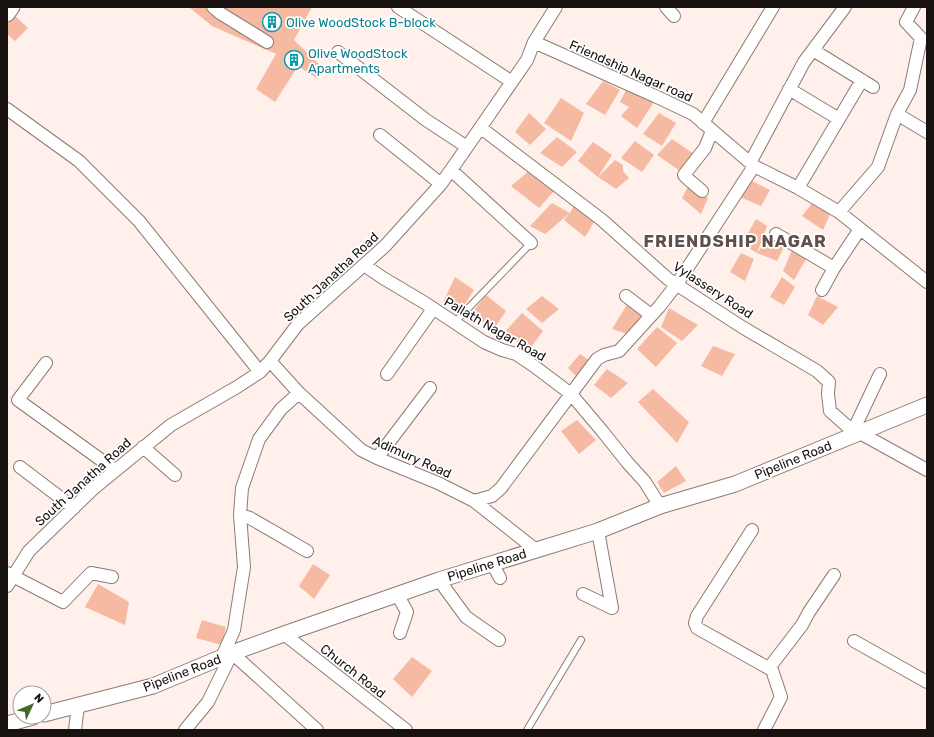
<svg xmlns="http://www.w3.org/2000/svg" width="934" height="737" font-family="Rubik,sans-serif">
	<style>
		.building { fill: #f6b9a1 }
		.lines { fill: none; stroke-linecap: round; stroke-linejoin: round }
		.service-casing { stroke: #8b7b75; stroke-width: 8 }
		.minor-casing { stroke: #8b7b75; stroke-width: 14 }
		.tertiary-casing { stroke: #8b7b75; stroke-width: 17 }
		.service { stroke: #fff; stroke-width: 6 }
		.minor { stroke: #fff; stroke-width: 12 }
		.tertiary { stroke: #fff; stroke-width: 15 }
		.labels { text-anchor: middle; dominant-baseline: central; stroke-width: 3.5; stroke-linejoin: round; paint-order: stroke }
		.culture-label { font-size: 13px; fill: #0d838f; stroke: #fff; text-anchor: start }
		.street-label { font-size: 13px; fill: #17110f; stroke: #fff }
		.district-label { font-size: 17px; font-weight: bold; letter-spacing: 1px; fill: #5f504b; stroke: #fff }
	</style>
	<rect width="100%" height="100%" fill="#fff0eb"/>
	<!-- building -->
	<path class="building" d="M189,7H312L294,40L324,69L318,79L298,66L275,102L256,89L276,54L212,26Z
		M15,16L28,28L15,41L7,34V24Z
		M603,81L620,90L605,115L586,104Z
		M627,88L654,102L637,128L621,116L629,107L620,102Z
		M561,98L584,113L571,141L544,123Z
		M529,113L546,129L530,145L515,132Z
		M659,113L676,123L662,146L643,134Z
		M557,137L577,152L562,167L540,153Z
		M672,139L694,154L680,171L657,155Z
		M635,141L654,155L642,172L621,158Z
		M593,142L612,155L598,177L615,160L623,165V171L629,178L616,189L598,177L578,161Z
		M529,171L555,190L539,208L511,186Z
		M748,179L770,190L761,206L740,197Z
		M689,184L708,198L701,214L682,198Z
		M813,202L830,214L823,230L802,216Z
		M552,203L570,213L575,204L596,219L585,237L564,220L570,213L545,234L530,226Z
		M756,219L767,226L757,253L772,233L786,243L777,261L757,253L742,244Z
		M793,248L809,254L794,280L783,271Z
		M741,253L754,259L745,281L730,272Z
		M455,277L474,290L460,312L443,302Z
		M782,277L795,287L784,305L770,297Z
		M486,295L506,311L493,330L472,313Z
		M542,296L559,309L542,323L526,309Z
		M817,296L838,307L823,325L808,315Z
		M628,303L644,315L628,334L612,329Z
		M669,308L698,325L682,341L661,327Z
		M522,313L543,331L529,350L504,333Z
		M657,327L677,343L656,367L637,349Z
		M713,346L735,354L722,376L701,366Z
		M580,354L590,361L578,378L568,368Z
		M607,369L628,383L611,398L594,385Z
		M653,389L689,422L677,443L638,402Z
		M577,420L596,440L579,454L561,431Z
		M676,466L686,481L664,493L657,482Z
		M313,564L330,575L314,599L299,586Z
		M98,584L129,602L125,625L85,607Z
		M202,620L226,627L222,645L196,638Z
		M412,657L432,671L412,697L393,679Z"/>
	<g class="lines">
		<!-- service casing -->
		<g class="service-casing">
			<path id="service" d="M454,323L531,243
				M527,730L581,640"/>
		</g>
		<!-- minor casing -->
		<g class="minor-casing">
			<path id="minor" d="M213,7L220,13L267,42
				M398,7L512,82
				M666,7L674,16
				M534,42L655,96L693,114L754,166L798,188L839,212L927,282
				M813,50L873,87
				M338,52L426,120L467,147
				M789,89L839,119
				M7,109L79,161L139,221L260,372
				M897,114L927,132
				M703,123L773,7
				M481,128L602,220L668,279L742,327L817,371L829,382L828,394L830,411L856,434
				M380,135L441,184
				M750,163L804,62L845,7
				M451,170L531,243
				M798,188L862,80
				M702,191L689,180L684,175L705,148L712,131
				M839,212L878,167L897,114L910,90L921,38L906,22L914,7
				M776,234L834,268
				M364,265L383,278L425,303L484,342L502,350L516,354L534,366L571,394L603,432L627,462L645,482L660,506
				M822,290L834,268L860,229
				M626,296L651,315
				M270,361L299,393L361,450L377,458L438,483L474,501L536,550
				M46,363L18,400L115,470
				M387,374L433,309
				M853,431L880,374
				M860,433L927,470
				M143,447L175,475
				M377,458L430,388
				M20,467L74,508
				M474,501L492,496L501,488L597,359L604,355L619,351L659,307L677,284L754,166
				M240,515L250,518L307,551
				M752,530L697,616L695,623L697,628L772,670L781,697L764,730
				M492,563L500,578
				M7,573L63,602L91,573L112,577
				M439,580L466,617L499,640
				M7,586L29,551L94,488L171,425L237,387L260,372L270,361L298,324L385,246L441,184L467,147L527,60L534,42L556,7
				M397,594L407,612L400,633
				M583,594L612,608L598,531
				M284,634L406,730
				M854,641L927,682
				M222,657L234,630L244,567L240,515L242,488L259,439L281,409L299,393
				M769,668L802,625L809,612L834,575
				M75,730L78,705
				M185,730L208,702L232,653L317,730"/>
		</g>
		<!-- tertiary casing -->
		<g class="tertiary-casing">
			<path id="tertiary" d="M7,14L12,7
				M44,714L153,686L232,653L284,634L439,580L598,531L660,506L735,484L927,405
				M7,724L33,717"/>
		</g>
		<!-- service -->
		<use href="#service" class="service"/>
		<!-- minor -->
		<use href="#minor" class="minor"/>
		<!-- tertiary -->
		<use href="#tertiary" class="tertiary"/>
	</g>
	<!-- icons -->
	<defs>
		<g id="building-ring" transform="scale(1)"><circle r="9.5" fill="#fff" stroke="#0f9aa8" stroke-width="1.5"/><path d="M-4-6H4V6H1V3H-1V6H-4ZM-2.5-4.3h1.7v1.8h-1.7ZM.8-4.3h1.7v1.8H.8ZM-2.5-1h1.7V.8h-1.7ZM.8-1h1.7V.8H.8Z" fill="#0f9aa8"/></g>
	</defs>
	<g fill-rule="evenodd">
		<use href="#building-ring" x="272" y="22"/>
		<use href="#building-ring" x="294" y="60"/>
	</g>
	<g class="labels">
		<!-- culture labels -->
		<g class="culture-label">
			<text x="286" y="22">Olive WoodStock B-block</text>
			<text x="308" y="53">Olive WoodStock<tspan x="308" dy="15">Apartments</tspan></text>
		</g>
		<!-- street labels -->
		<g class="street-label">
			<text transform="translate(631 71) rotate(24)">Friendship Nagar road</text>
			<text transform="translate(331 277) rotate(-43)">South Janatha Road</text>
			<text transform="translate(713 290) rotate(33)">Vylassery Road</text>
			<text transform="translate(495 329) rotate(30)">Pallath Nagar Road</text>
			<text transform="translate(412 457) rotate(24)">Adimury Road</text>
			<text transform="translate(793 460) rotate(-22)">Pipeline Road</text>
			<text transform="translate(83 482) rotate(-42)">South Janatha Road</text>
			<text transform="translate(487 565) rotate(-17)">Pipeline Road</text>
			<text transform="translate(353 671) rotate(38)">Church Road</text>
			<text transform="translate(182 673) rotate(-21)">Pipeline Road</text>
		</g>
		<!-- district labels -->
		<g class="district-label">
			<text x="735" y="241">FRIENDSHIP NAGAR</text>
		</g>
	</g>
	<!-- border -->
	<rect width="934" height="737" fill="none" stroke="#17110f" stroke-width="16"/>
	<!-- north arrow -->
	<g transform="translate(32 705) rotate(46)"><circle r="19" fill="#ffffff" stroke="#a2a09f"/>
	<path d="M0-3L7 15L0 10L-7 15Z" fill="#416a25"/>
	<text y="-6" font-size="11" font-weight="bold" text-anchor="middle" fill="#17110f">N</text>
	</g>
</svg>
